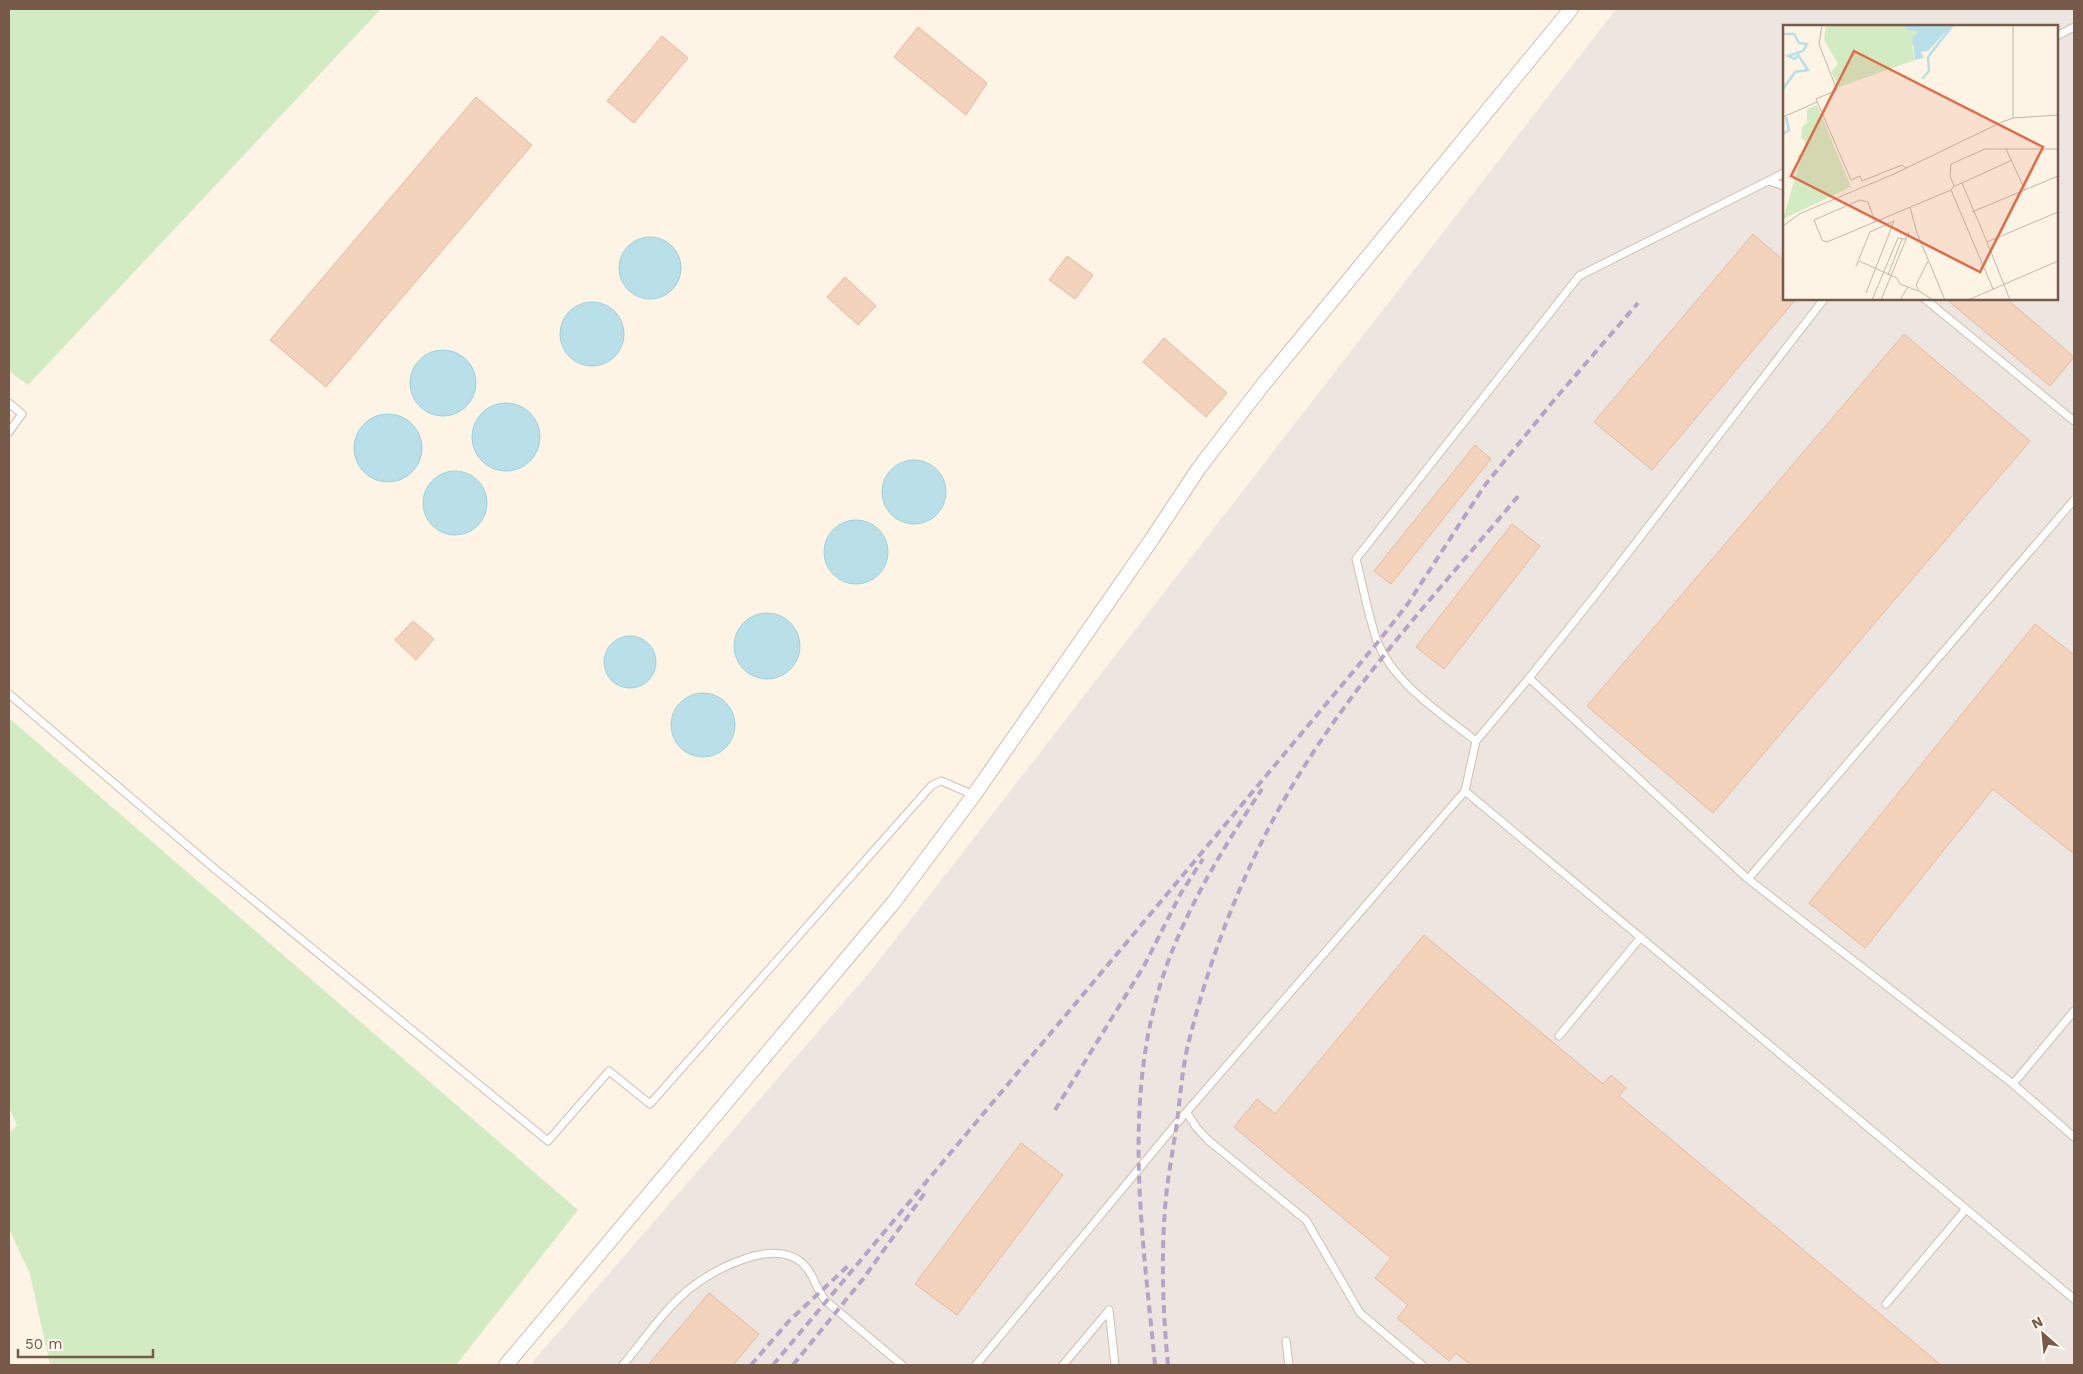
<svg xmlns="http://www.w3.org/2000/svg" width="2083" height="1374" font-family="'Work Sans',sans-serif">
	<style>
		.industrial { fill: #ede6e0; fill-rule: evenodd }
		.green { fill: #d3ebc3 }
		.water { fill: #b9e0e8; stroke: #9fd0da }
		.building { fill: #f3d3bc; stroke: #e7b99c }
		.lines { fill: none; stroke-linecap: round; stroke-linejoin: round }
		.service-casing { stroke: #d1bead; stroke-width: 9 }
		.minor-casing { stroke: #d1bead; stroke-width: 16 }
		.service { stroke: #fff; stroke-width: 7 }
		.minor { stroke: #fff; stroke-width: 14 }
		.rail { stroke: #b7a3c8; stroke-width: 4; stroke-dasharray: 8 5; stroke-linecap: butt }
		.inset-river { fill: none; stroke: #b9e0e8; stroke-width: 2.5 }
		.inset-road { fill: none; stroke: #c7b6a7; stroke-width: 1 }
		.view { fill: #df6c47; fill-opacity: 0.15; stroke: #df6c47; stroke-width: 2.5 }
		.inset-edge { fill: none; stroke: #775a49; stroke-width: 2.5 }
	</style>
	<rect width="100%" height="100%" fill="#fdf4e6"/>
	<!-- industrial -->
	<path class="industrial" d="M1616,9H2074V1365H530L874,967ZM1784,26H2057V299H1784Z"/>
	<!-- green -->
	<path class="green" d="M9,9H381L28,385L9,371Z
		M9,718L578,1210L456,1365H50L30,1274L9,1229V1133L17,1125L9,1108Z"/>
	<!-- water -->
	<path class="water" d="M619 268a31 31 0 1 1 62 0a31 31 0 1 1-62 0Z
		M560 334a32 32 0 1 1 64 0a32 32 0 1 1-64 0Z
		M410 383a33 33 0 1 1 66 0a33 33 0 1 1-66 0Z
		M472 437a34 34 0 1 1 68 0a34 34 0 1 1-68 0Z
		M354 448a34 34 0 1 1 68 0a34 34 0 1 1-68 0Z
		M882 492a32 32 0 1 1 64 0a32 32 0 1 1-64 0Z
		M423 503a32 32 0 1 1 64 0a32 32 0 1 1-64 0Z
		M824 552a32 32 0 1 1 64 0a32 32 0 1 1-64 0Z
		M734 646a33 33 0 1 1 66 0a33 33 0 1 1-66 0Z
		M604 662a26 26 0 1 1 52 0a26 26 0 1 1-52 0Z
		M671 725a32 32 0 1 1 64 0a32 32 0 1 1-64 0Z"/>
	<!-- building -->
	<path class="building" d="M918,27L987,83L966,115L894,57Z
		M662,36L688,58L634,123L607,101Z
		M476,97L532,145L326,387L270,340Z
		M1753,234L1784,261V299H1796L1652,470L1594,422Z
		M1067,256L1093,275L1075,299L1049,280Z
		M845,277L876,306L858,325L827,297Z
		M1946,299H2007L2074,357L2050,386Z
		M1904,334L2030,441L1713,813L1587,706Z
		M1164,338L1227,393L1206,417L1143,362Z
		M1475,445L1491,459L1391,584L1374,571Z
		M1512,524L1540,546L1444,669L1416,647Z
		M413,621L434,639L416,660L395,640Z
		M2035,624L2074,655V854L1993,789L1865,948L1809,903Z
		M1424,935L1603,1084L1611,1075L1626,1088L1619,1096L1941,1365H1471L1456,1353L1449,1361L1397,1318L1408,1305L1375,1278L1391,1258L1234,1127L1257,1099L1275,1114Z
		M1021,1143L1063,1175L957,1315L915,1284Z
		M709,1293L759,1334L733,1365H648Z"/>
	<g class="lines">
		<!-- service casing -->
		<g class="service-casing">
			<path id="service" d="M2057,36L2074,27
				M1769,181L1784,186
				M1925,299L2074,421
				M9,403L22,414L9,432
				M1529,678L1597,593L1824,299
				M9,694L215,869L548,1141L609,1071L650,1104L932,785L941,781L974,795
				M1476,741C1441,713 1394,684 1377,641C1368,615 1363,586 1356,559L1579,276L1784,173
				M1748,879L2074,500
				M2074,1011L2013,1084L2074,1137
				M1559,1036L1641,937
				M2013,1084L1748,879L1529,678L1476,741L1465,791L2074,1299
				M1187,1113L1196,1127L1208,1140L1306,1220L1360,1313L1422,1365
				M1886,1304L1966,1209
				M1109,1310L1115,1365
				M1286,1341L1289,1365
				M623,1365C643,1341 663,1311 688,1290C713,1270 773,1237 802,1263C814,1273 816,1290 826,1301L902,1365
				M976,1365L1177,1123L1465,791
				M1063,1365L1109,1310"/>
		</g>
		<!-- minor casing -->
		<g class="minor-casing">
			<path id="minor" d="M506,1365L894,902L974,795L1152,539L1199,468L1262,386L1571,9"/>
		</g>
		<!-- service -->
		<use href="#service" class="service"/>
		<!-- minor -->
		<use href="#minor" class="minor"/>
		<!-- rail -->
		<path class="rail" d="M1055,1110L1144,966L1181,893L1203,859
			M751,1365L789,1321L849,1265
			M773,1365L1378,642L1407,605L1485,485L1555,399L1638,303
			M793,1365L863,1279L927,1190
			M1155,1365C1142,1227 1119,1087 1171,954C1194,895 1227,842 1262,789
			M1168,1365C1163,1313 1161,1261 1165,1209C1167,1180 1173,1151 1177,1122C1180,1098 1182,1073 1187,1049C1211,949 1251,849 1307,762C1368,666 1447,581 1520,494"/>
	</g>
	<!-- overview -->
	<g transform="translate(1783 25)">
		<rect width="275" height="275" fill="#fdf4e6"/>
		<path d="M43,0H121L124,5H137L129,22L132,35L56,62L48,47L55,39L41,15ZM34,80L68,162L0,194L15,143V130L21,129L22,116L18,113L19,102L24,97V84Z" fill="#d3ebc3"/>
		<path d="M121,0H169L145,26L138,27L141,33L132,35L129,13L136,6L124,5Z" fill="#b9e0e8"/>
		<path class="inset-river" d="M139,54L146,46L145,32L170,0M0,64L12,47L25,45L15,30L12,34L5,31L20,26L24,19L16,18L11,9H1M0,109L6,105L3,92"/>
		<path class="inset-road" d="M39,0L36,19L54,65L33,74L68,155L77,151L79,156L119,140L123,143M0,92L34,77M230,93V0M223,124L242,165M179,158L229,135M171,161L167,151L168,139L202,124H275M127,182L134,208L162,275M189,187L275,151M92,197L85,177L77,175L31,195L39,215L44,217L168,165M0,201L16,189L111,149L219,97L230,93L275,90M204,217L179,158L171,161L168,165L210,264M76,236L114,253L117,259L125,262M145,236L133,260L136,266L150,275M73,241L87,207L111,196M105,250L119,214M83,268L111,196M89,275L115,213L123,214M98,275L126,207M117,275L125,262L135,266M185,275L275,236M227,275L204,217L275,187"/>
		<path class="view" d="M71,26L260,122L197,247L8,151Z"/>
		<rect width="275" height="275" class="inset-edge"/>
	</g>
	<!-- border -->
	<rect width="2083" height="1374" fill="none" stroke="#775a49" stroke-width="20"/>
	<!-- north arrow -->
	<g transform="translate(2043 1334) rotate(333)" stroke="#fff8ed" stroke-width="4" paint-order="stroke">
	<path d="M0-4L9 19L0 12L-9 19Z" fill="#775a49"/>
	<text y="-8" font-size="14" font-weight="bold" text-anchor="middle" fill="#775a49">N</text>
	</g>
	<!-- scale -->
	<path d="M18 1349v8h135v-8" fill="none" stroke="#775a49" stroke-width="2.5"/>
	<text x="25" y="1349" font-size="15" fill="#775a49" stroke="#fff8ed" stroke-width="4" paint-order="stroke">50 m</text>
</svg>
